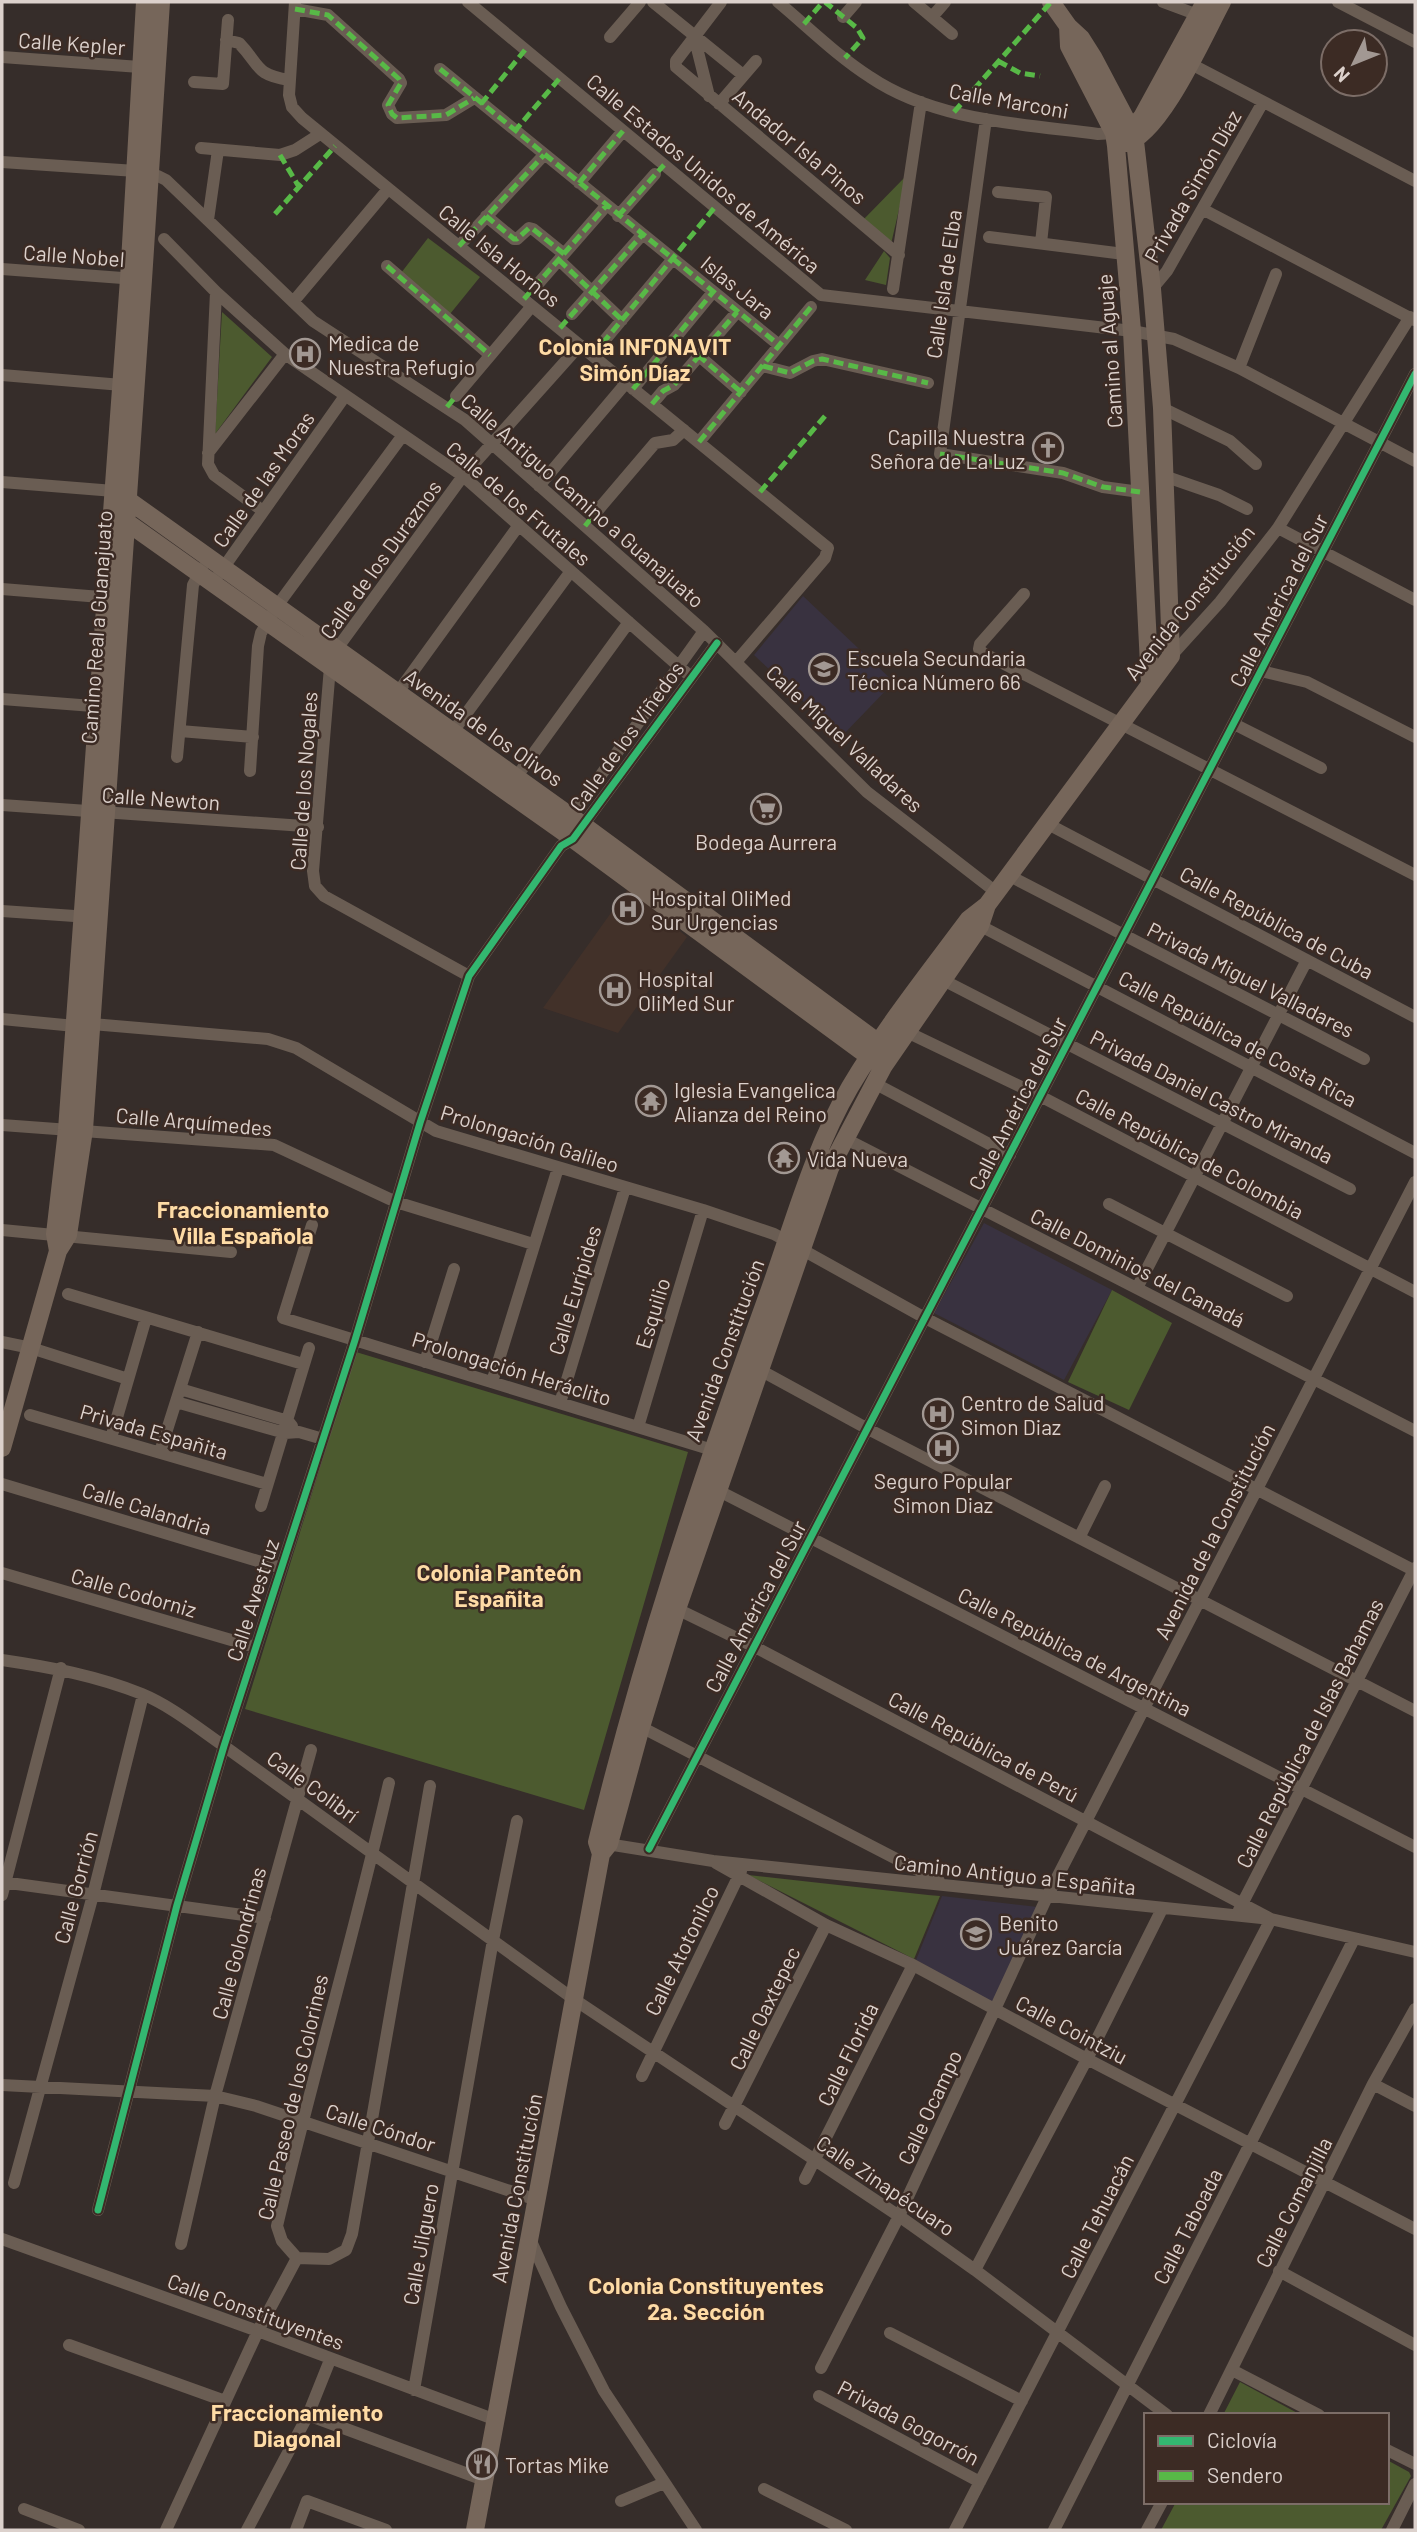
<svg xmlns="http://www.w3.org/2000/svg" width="1417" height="2532" font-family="Barlow,sans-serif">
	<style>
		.education { fill: #393240 }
		.medical { fill: #423129 }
		.green { fill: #4c5a2f }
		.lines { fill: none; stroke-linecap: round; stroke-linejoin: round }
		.street { stroke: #6a5d53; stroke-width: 12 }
		.secondary { stroke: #76665a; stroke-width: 18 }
		.quiet { stroke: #58b947; stroke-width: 5; stroke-dasharray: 10 5; stroke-linecap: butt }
		.cycleway-casing { stroke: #3c2b24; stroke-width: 11 }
		.cycleway { stroke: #33b770; stroke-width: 7 }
		.labels { text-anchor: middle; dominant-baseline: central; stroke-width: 5; stroke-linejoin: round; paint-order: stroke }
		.street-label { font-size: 21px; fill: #dcd1cc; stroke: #3c2b24 }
		.poi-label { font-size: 21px; fill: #dcd1cc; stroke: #3c2b24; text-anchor: start }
		.neighbourhood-label { font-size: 23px; font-weight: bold; fill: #fedba5; stroke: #3c2b24 }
	</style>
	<rect width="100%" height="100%" fill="#362d2a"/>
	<!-- education -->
	<path class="education" d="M803,596L894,682L841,737L754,655Z
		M984,1223L1112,1290L1064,1380L934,1313Z
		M942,1896L1038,1907L993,2004L916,1960Z"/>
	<!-- medical -->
	<path class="medical" d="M628,889L687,937L618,1033L543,1008Z"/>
	<!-- green -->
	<path class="green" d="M907,175L891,244L863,220Z
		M428,238L480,277L450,314L401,273Z
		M884,251L890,258L886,285L865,280Z
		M222,312L272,357L215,434Z
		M1112,1290L1172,1323L1129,1410L1068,1382Z
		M356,1352L688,1452L584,1810L245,1709Z
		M748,1875L928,1895L940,1896L914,1959Z
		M1240,2382L1301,2415H1223Z
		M1387,2460L1409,2472L1411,2476L1381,2530H1161L1176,2502H1387Z"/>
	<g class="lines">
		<!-- street -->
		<path class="street" d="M295,2L289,95L292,107L302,118L828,548L825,558L736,662
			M468,2L821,295L1132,331L1174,339L1239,368L1415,461
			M653,2L743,75
			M721,2L676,61V67L899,255
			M778,2C808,27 837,56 870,77C935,121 1022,124 1098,134L1114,133
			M914,2L952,34
			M1163,2L1198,15
			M1338,2L1415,42
			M295,9L328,15L399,79L401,83L388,105L392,114L397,118L446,115L474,98
			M843,17L856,2
			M932,17L945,2
			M694,36L709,96
			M610,37L640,2
			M226,40L239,43C261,66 254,74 289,80
			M2,57L140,67
			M1189,63L1415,181
			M440,69L779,345
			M194,82L223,84L228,20
			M719,104L756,61
			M986,119L940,454L1063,473L1103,487L1140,492
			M201,148L280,155L295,150L320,134
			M2,162L136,171L158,176L166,180L313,321L465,420L704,631L867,792L996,892
			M579,183L623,131
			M998,192L1046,197L1041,243
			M1204,210L1414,320
			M486,216L514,239H517L529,228L533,229L564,254
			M618,216L655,174
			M208,220L218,150
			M989,237L1124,254
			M164,239L216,292L285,354L463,476L691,677
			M459,246L544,155
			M559,260L622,320
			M387,266L490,355
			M2,269L136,279
			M537,285L606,206
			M893,289L921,102
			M1152,289L1167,271L1263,102
			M216,292L208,464L214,475L263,511
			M293,302L388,189
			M572,314L642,235
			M604,341L672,260
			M698,355L741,392
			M763,366L790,373L813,361L822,359L928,383
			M1239,368L1276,274
			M2,375L122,385
			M633,389L713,292
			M456,396L532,306
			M652,404L663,391L674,385L737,312
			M1162,408L1230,441L1256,464
			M699,442L811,307
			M208,453L285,354
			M1164,476L1219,495L1247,509
			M2,482L114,491
			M539,486L626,383
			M598,510L655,443L673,440L684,430
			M1278,528L1415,600
			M219,574L345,396
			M2,589L113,598
			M1024,594L980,644L979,649L983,653L1415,875
			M1171,656L1220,602L1278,528L1410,317
			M1261,671L1307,682L1415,737
			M2,699L106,707
			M393,699L519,525
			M1234,724L1321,768
			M180,731L253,737
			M449,737L571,571
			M177,757L193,585L202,568
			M250,771L258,646L261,633L277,606L403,435
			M512,783L629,622
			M2,805L318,827
			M568,821L704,631
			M1046,823L1415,1017
			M1008,875L1364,1059
			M2,911L89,917
			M975,923L1415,1153
			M469,976L324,896L315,886L313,871L330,667L336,650L463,476L580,345
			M943,980L1350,1189
			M2,1019L75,1026
			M92,1024L268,1039L296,1048L436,1131L703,1210L774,1234L925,1318L1415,1571
			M907,1032L1040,1096L1415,1292
			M874,1083L1010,1155
			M2,1125L274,1145L396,1202L533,1244
			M844,1138L1415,1431
			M1109,1204L1287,1296
			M312,1225L283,1318L719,1452
			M2,1230L231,1252
			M1137,1288L1307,960
			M68,1294L303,1364
			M2,1342L31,1348L128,1379
			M425,1362L454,1269
			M760,1370L868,1429L1415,1711
			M492,1382L558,1168
			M180,1389L288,1421L292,1426
			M176,1402L285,1433L299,1432L323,1439
			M560,1403L625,1188
			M30,1415L267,1484
			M638,1427L703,1210
			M111,1438L146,1318
			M160,1452L198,1332
			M2,1484L281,1568
			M717,1490L1415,1847
			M261,1506L309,1348
			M1079,1538L1105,1486
			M2,1573L255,1647
			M677,1609L755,1647L1271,1919L955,2530
			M2,1660C50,1667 97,1676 142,1694C171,1706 198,1728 224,1746L575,2000L899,2216L975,2270L1167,2415
			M641,1727L939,1881
			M389,1783C355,1932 312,2078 277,2226L282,2241L297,2258L329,2259L346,2250L352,2234L430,1786
			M601,1843L713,1861L1271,1919L1415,1952
			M649,1849L1415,374
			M716,1863L826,1925L913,1965L1087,2059L1415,2229
			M2,1882L265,1918
			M2,1895L61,1668
			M1239,1910L1415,1568
			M642,2076L741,1871
			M1373,2084L1415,2106
			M2,2085L215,2096L256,2106L537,2200
			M725,2124L826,1925
			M805,2179L913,1965
			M14,2183L93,1895L143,1695
			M98,2210L177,1905L224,1746L355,1340L420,1123L469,976L561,846L573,839L717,643
			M2,2239L258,2331L496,2420
			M530,2239L561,2307L604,2391L696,2530
			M181,2244L215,2096L311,1750
			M975,2270L1087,2059L1162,1909
			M1279,2271L1415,2345
			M890,2333L1022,2401
			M69,2345L225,2401
			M821,2368L899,2216L1047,1897L1415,1182
			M1232,2370L1319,2415
			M414,2390L493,1940L517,1821
			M819,2396L980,2482
			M308,2415L484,2480
			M1209,2415L1373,2084L1415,2009
			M1387,2450L1415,2464
			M764,2489L846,2530
			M621,2501L664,2483
			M24,2509L79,2530
			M166,2530L258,2331L297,2258
			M247,2530L308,2415L330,2360
			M296,2530L307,2501L386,2530
			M1054,2530L1354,1939
			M1147,2530L1162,2502
			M1392,2530L1415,2484"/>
		<!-- secondary -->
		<path class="secondary" d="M1068,26L1069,46L1114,133L1116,146L1132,331L1150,684
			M1125,131L1131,129L1142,117L1205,2
			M1126,143C1161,134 1204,35 1222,2
			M121,495L583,825L887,1049
			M121,518L562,831L879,1064
			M58,1251L55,1234L67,1130L129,279L145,2
			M2,1448L58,1251L68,1235L84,1130L143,280L161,2
			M601,1854L597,1842C641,1659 701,1480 765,1303C792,1230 811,1154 850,1087C885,1028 928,974 969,919L987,905
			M475,2530L601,1854L609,1844L641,1727L677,1609L830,1168L883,1067L980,926L987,905L1171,656L1162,408L1152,289L1135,141L1131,129L1093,57L1081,38L1068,26L1051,2"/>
		<!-- quiet -->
		<path class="quiet" d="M295,9L328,15L399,79L401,83L388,105L392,114L397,118L446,115L474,98
			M804,24L822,3L825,2L857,28L863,38L845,58
			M998,61L1020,73L1040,76
			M440,69L779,345
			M481,104L525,50
			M954,112L1051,2
			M514,132L559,79
			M280,155L299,187
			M579,183L623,131
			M275,214L335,146
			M486,216L514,239H517L529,228L533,229L564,254
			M618,216L664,165
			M459,246L544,155
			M559,260L622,320
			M387,266L490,355
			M524,299L606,206
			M560,328L642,235
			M593,355L715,207
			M698,355L741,392
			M763,366L790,373L813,361L822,359L928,383
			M633,389L713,292
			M652,404L663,391L674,385L737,312
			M447,407L456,396
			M699,442L811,307
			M940,454L1063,473L1103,487L1140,492
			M760,492L825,416
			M585,526L598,510"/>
		<!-- cycleway casing -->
		<g class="cycleway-casing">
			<path id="cycleway" d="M649,1849L1415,374
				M98,2210L177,1905L224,1746L355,1340L420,1123L469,976L561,846L573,839L717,643"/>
		</g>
		<!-- cycleway -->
		<use href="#cycleway" class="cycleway"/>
	</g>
	<!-- icons -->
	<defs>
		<g id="hospital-ring" transform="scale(1.575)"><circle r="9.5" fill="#3c2b24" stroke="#a29893" stroke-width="1.5"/><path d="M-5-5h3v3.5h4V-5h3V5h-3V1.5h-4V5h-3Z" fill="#a29893"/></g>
		<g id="church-ring" transform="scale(1.575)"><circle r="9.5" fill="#3c2b24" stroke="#a29893" stroke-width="1.5"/><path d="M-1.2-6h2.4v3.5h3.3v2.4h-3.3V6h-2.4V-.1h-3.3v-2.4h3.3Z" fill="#a29893"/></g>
		<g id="school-ring" transform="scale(1.575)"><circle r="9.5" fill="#3c2b24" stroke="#a29893" stroke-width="1.5"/><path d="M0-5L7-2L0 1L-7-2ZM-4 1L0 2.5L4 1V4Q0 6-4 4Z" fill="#a29893"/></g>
		<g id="supermarket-ring" transform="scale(1.575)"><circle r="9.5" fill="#3c2b24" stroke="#a29893" stroke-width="1.5"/><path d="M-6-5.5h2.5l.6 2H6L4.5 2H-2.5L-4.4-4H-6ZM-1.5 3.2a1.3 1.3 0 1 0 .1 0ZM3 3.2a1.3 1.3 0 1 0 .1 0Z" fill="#a29893"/></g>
		<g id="temple-ring" transform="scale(1.575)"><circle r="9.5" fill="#3c2b24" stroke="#a29893" stroke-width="1.5"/><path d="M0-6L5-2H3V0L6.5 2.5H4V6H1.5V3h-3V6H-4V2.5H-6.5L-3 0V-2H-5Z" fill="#a29893"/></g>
		<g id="restaurant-ring" transform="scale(1.575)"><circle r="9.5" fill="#3c2b24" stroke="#a29893" stroke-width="1.5"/><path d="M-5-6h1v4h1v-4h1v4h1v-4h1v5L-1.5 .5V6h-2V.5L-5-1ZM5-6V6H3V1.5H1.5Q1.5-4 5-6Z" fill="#a29893"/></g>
	</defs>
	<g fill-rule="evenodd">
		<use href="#hospital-ring" x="305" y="354"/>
		<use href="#church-ring" x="1048" y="448"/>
		<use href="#school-ring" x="824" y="669"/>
		<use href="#supermarket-ring" x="766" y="809"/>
		<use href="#hospital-ring" x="628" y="909"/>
		<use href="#hospital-ring" x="615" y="990"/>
		<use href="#temple-ring" x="651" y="1101"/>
		<use href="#temple-ring" x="784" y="1158"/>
		<use href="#hospital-ring" x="938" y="1414"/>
		<use href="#hospital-ring" x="943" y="1448"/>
		<use href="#school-ring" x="976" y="1934"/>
		<use href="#restaurant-ring" x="482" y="2464"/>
	</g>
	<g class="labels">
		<!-- street labels -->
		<g class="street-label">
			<text transform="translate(72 43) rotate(4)">Calle Kepler</text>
			<text transform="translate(1009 100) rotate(10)">Calle Marconi</text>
			<text transform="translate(800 146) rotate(40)">Andador Isla Pinos</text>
			<text transform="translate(704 173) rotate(40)">Calle Estados Unidos de América</text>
			<text transform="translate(1192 186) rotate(-60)">Privada Simón Díaz</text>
			<text transform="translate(74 255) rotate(4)">Calle Nobel</text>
			<text transform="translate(500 255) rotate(39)">Calle Isla Hornos</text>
			<text transform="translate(943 284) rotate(-82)">Calle Isla de Elba</text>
			<text transform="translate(738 287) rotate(39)">Islas Jara</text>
			<text transform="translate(1109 351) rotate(-94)">Camino al Aguaje</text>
			<text transform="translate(263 479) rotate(-55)">Calle de las Moras</text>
			<text transform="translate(583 500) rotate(41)">Calle Antiguo Camino a Guanajuato</text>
			<text transform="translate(519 503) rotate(40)">Calle de los Frutales</text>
			<text transform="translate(380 559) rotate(-54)">Calle de los Duraznos</text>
			<text transform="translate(1278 600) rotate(-63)">Calle América del Sur</text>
			<text transform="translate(1189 602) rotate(-51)">Avenida Constitución</text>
			<text transform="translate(96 627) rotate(-86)">Camino Real a Guanajuato</text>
			<text transform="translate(484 727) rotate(35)">Avenida de los Olivos</text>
			<text transform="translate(626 736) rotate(-54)">Calle de los Viñedos</text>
			<text transform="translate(845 738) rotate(43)">Calle Miguel Valladares</text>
			<text transform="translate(303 781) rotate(-86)">Calle de los Nogales</text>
			<text transform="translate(161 798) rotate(4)">Calle Newton</text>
			<text transform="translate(1277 922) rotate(28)">Calle República de Cuba</text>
			<text transform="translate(1251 979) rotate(27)">Privada Miguel Valladares</text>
			<text transform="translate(1238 1038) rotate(28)">Calle República de Costa Rica</text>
			<text transform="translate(1212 1096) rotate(27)">Privada Daniel Castro Miranda</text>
			<text transform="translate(1017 1103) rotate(-63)">Calle América del Sur</text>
			<text transform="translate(194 1121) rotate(5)">Calle Arquímedes</text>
			<text transform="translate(530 1138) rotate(17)">Prolongación Galileo</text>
			<text transform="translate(1190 1153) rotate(28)">Calle República de Colombia</text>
			<text transform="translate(1138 1267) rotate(27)">Calle Dominios del Canadá</text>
			<text transform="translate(574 1290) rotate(-73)">Calle Eurípides</text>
			<text transform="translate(652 1313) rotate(-73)">Esquilio</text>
			<text transform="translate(724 1350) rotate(-70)">Avenida Constitución</text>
			<text transform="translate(512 1368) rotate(17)">Prolongación Heráclito</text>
			<text transform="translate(154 1431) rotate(16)">Privada Españita</text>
			<text transform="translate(147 1508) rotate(17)">Calle Calandria</text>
			<text transform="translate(1214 1531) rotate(-63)">Avenida de la Constitución</text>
			<text transform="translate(134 1592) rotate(16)">Calle Codorniz</text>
			<text transform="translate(252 1600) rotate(-72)">Calle Avestruz</text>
			<text transform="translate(755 1606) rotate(-62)">Calle América del Sur</text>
			<text transform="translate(1075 1651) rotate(27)">Calle República de Argentina</text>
			<text transform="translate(1309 1733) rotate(-63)">Calle República de Islas Bahamas</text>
			<text transform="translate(984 1746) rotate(28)">Calle República de Perú</text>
			<text transform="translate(313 1786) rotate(36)">Calle Colibrí</text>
			<text transform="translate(1015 1874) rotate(6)">Camino Antiguo a Españita</text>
			<text transform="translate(75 1887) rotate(-75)">Calle Gorrión</text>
			<text transform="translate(238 1943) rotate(-75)">Calle Golondrinas</text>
			<text transform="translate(681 1950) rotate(-64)">Calle Atotonilco</text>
			<text transform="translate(764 2008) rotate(-64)">Calle Oaxtepec</text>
			<text transform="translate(1072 2029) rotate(28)">Calle Cointziu</text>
			<text transform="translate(847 2054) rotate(-64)">Calle Florida</text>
			<text transform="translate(292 2097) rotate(-77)">Calle Paseo de los Colorines</text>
			<text transform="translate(929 2107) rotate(-65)">Calle Ocampo</text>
			<text transform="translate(381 2127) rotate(18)">Calle Cóndor</text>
			<text transform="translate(886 2185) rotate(34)">Calle Zinapécuaro</text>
			<text transform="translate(516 2188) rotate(-79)">Avenida Constitución</text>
			<text transform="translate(1293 2202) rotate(-63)">Calle Comanjilla</text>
			<text transform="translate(1096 2216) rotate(-63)">Calle Tehuacán</text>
			<text transform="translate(1187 2226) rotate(-63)">Calle Taboada</text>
			<text transform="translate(420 2244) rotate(-80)">Calle Jilguero</text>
			<text transform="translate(256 2311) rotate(20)">Calle Constituyentes</text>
			<text transform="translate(909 2422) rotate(28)">Privada Gogorrón</text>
		</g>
		<!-- poi labels -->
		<g class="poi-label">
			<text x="328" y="342">Medica de<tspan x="328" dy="24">Nuestra Refugio</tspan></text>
			<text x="1025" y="436" text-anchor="end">Capilla Nuestra<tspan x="1025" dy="24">Señora de La Luz</tspan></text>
			<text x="847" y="657">Escuela Secundaria<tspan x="847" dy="24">Técnica Número 66</tspan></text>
			<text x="766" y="841" text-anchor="middle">Bodega Aurrera</text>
			<text x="651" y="897">Hospital OliMed<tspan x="651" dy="24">Sur Urgencias</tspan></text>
			<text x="638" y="978">Hospital<tspan x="638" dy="24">OliMed Sur</tspan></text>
			<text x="674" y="1089">Iglesia Evangelica<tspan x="674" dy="24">Alianza del Reino</tspan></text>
			<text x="807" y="1158">Vida Nueva</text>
			<text x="961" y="1402">Centro de Salud<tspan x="961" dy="24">Simon Diaz</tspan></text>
			<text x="943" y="1480" text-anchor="middle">Seguro Popular<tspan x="943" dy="24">Simon Diaz</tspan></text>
			<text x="999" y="1922">Benito<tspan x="999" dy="24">Juárez García</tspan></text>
			<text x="505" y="2464">Tortas Mike</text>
		</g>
		<!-- neighbourhood labels -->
		<g class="neighbourhood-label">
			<text x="635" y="346">Colonia INFONAVIT<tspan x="635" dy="26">Simón Díaz</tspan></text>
			<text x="243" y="1209">Fraccionamiento<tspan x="243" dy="26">Villa Española</tspan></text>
			<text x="499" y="1572">Colonia Panteón<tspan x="499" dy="26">Españita</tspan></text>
			<text x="706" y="2285">Colonia Constituyentes<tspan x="706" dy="26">2a. Sección</tspan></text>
			<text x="297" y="2412">Fraccionamiento<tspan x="297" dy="26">Diagonal</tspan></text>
		</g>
	</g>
	<!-- border -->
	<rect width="1417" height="2532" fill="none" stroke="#dcd1cc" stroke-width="7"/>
	<!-- legend -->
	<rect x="1144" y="2413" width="245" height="91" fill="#3c2b24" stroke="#7c6d67" stroke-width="2"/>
	<rect x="1158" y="2436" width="35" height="10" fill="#33b770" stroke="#7c6d67" stroke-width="2"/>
	<text x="1207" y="2448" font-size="21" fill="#dcd1cc">Ciclovía</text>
	<rect x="1158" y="2471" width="35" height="10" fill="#58b947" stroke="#7c6d67" stroke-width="2"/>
	<text x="1207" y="2483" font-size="21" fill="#dcd1cc">Sendero</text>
	<!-- north arrow -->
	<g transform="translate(1354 63) rotate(227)"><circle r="33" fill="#3c2b24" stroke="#7c6d67" stroke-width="2"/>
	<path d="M0-5L12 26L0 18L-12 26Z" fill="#a29893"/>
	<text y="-10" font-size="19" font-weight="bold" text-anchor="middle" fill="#dcd1cc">N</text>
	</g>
</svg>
